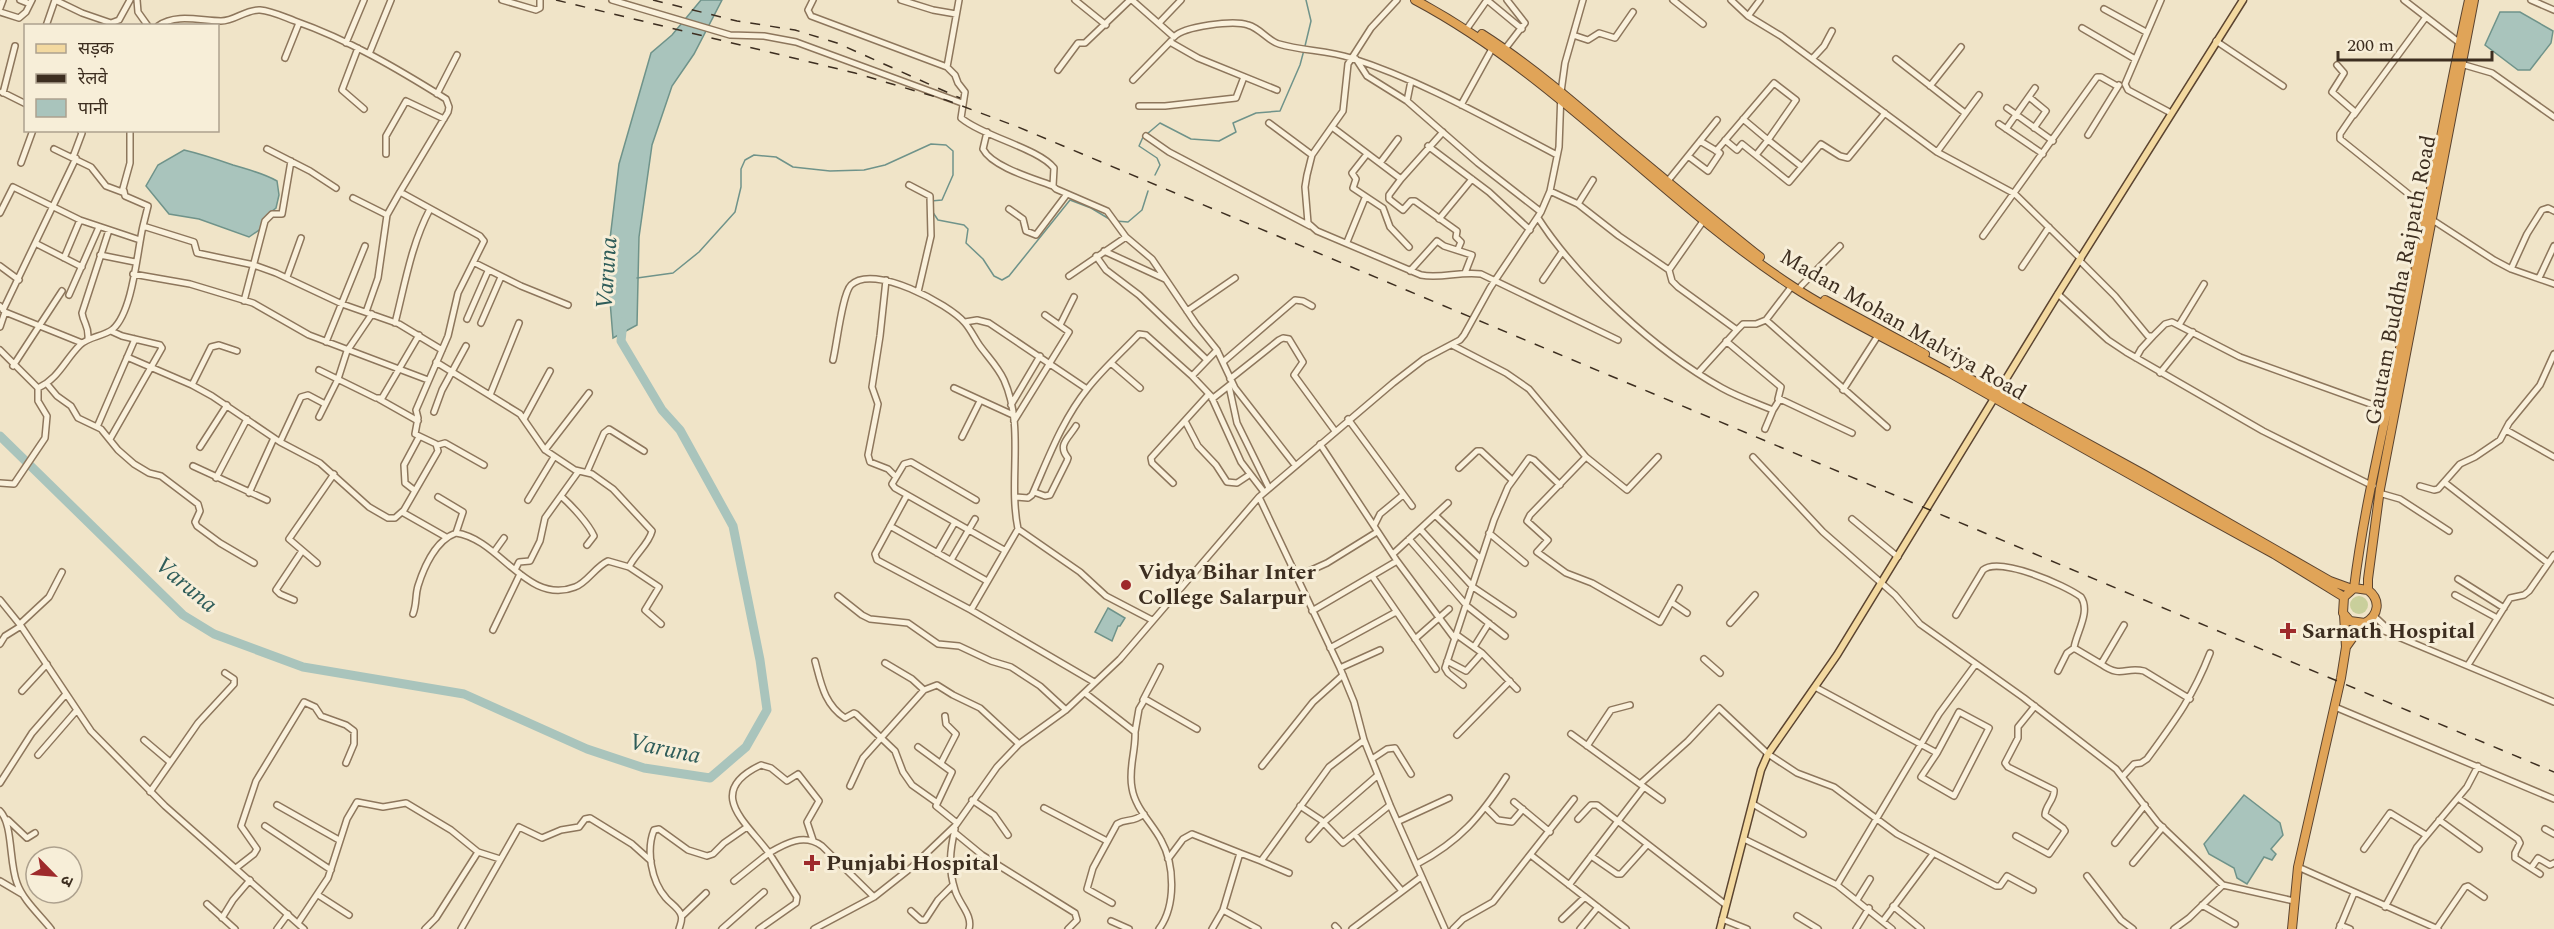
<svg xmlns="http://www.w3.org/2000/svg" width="2554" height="929" font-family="Spectral,'Noto Sans Devanagari',serif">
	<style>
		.green { fill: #c9cf9b }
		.water { fill: #a9c4bc; stroke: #6f938a; stroke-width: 1.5 }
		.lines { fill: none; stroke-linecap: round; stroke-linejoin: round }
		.stream { stroke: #6f938a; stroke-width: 1.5 }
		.river { stroke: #a9c4bc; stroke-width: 9 }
		.minor-casing { stroke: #8d765c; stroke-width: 8 }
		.major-casing { stroke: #5b4430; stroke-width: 9 }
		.highway-casing { stroke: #5b4430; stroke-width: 10 }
		.minor { stroke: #faf1dc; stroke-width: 5 }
		.major { stroke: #f3d9a0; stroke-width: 6 }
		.highway { stroke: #e0a458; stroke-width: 8 }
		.rail { stroke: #3d2e20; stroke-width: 1.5; stroke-dasharray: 10 10; stroke-linecap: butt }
		.poi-dot { fill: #9e2a2b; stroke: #f7eed8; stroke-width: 2 }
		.labels { text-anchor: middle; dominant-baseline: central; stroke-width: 6; stroke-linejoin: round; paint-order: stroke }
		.street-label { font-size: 22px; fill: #3d2e20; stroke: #f7eed8 }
		.poi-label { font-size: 22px; font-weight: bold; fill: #3d2e20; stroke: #f7eed8; text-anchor: start }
		.water-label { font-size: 24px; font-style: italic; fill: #2f5d5a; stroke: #f7eed8 }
	</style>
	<rect width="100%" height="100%" fill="#f0e4c8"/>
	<!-- green -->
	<path class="green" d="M2350 605a9 9 0 1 1 18 0a9 9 0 1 1-18 0Z"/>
	<!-- water -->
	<path class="water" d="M701,0H722L694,54L672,86L652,145L639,237L637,325L613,338L607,264L619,164L651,53L672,35Z
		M2500,12H2520L2553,31L2551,43L2530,70H2518L2485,45Z
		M184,150C201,154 216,159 233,165C249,170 263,173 277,181L279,195L276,208L267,215L262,228L249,237L199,219L169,214L146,186L158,165Z
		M1108,608L1125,618L1120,626H1118L1112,641L1095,632Z
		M2244,795L2280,823L2283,835L2271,849L2276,854L2272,860L2264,857L2247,884L2237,878L2234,868L2209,854L2204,844Z"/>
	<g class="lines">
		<!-- stream -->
		<path class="stream" d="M1305,46L1311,21L1306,0
			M1147,134L1160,123L1191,139L1219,141L1236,132L1233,123L1256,113L1280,111L1300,65L1304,50
			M1143,137L1139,146L1157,158L1160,165L1155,175
			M932,211L938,220L964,225L968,229L966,243L983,259L994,276L1002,280L1009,276L1070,200L1091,208L1111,220
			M1116,221L1128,222L1142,210L1148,191
			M637,278L673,273L699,252L735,212L741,187V169L745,160L754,155L776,157L793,167L830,171L864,170L885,165L931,144L946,145L953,151V175L942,200L931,201"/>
		<!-- river -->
		<path class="river" d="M0,436L183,615L214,634L303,667L464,694L587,749L644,768L710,778L746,747L767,710L760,660L733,526L680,430L662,410L621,341L623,322"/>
		<!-- minor casing -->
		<g class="minor-casing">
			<path id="minor" d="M20,0L30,4
				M55,0L82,13L111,23L119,20L130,0
				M137,0L138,12L148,26
				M502,0L536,10L540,8V0
				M612,0L730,35L764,36L796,42L962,103
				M813,0L808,10L811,16L947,67
				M901,0L933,10L956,14
				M959,0L947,67L955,75L958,83L965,92L961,118C984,137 1038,148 1054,168L1053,186L1056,189L1107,211L1126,237L1152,259L1196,324L1217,350L1235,388L1295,465
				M1075,0L1106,25
				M1132,0L1174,37C1184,26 1234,20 1248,25C1260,28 1268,41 1279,44C1302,51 1327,50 1351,58C1423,81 1490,120 1557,155
				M1397,0L1371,28L1348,64L1343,111L1312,155L1307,175L1305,187L1308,223L1317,231L1421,275C1441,279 1460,271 1481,274L1618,340
				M1487,0L1522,29
				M1673,0L1703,24
				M1731,0L1748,16L1781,36L1937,152L2015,194L2081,259
				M2161,0L2125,84L2128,90L2171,113
				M2404,0L2461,44
				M2531,0L2554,10
				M0,8L3,0
				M2104,9L2146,32
				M0,12L19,18L26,12L32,0
				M1748,16L1760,0
				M1159,23L1181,0
				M46,26L55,0
				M2082,28L2135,59
				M1466,30L1487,0
				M1573,35L1588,40L1599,33L1615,38L1633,12
				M2216,41L2283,86
				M1170,42L1198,58L1277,90
				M346,43L364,0
				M358,48L342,90L364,109
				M1505,49L1525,23L1507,0
				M369,54L391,0
				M285,58L299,23
				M1356,59L1367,76L1407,101
				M1812,59L1824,46L1832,31
				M1896,59L1965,113
				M2461,64L2492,73L2554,117
				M2337,65L2344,73L2332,92L2355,112L2340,134V139L2426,208
				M1058,70L1078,43H1085L1130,0
				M1133,80L1171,41
				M1411,81L1407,101L1478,163L1541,212
				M1930,86L1961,47
				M2,92L26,104
				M3,93L15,46
				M437,94L457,55
				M2029,97L2046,111L2034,128
				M1461,105L1493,47
				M1139,106H1165L1236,98L1244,77
				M2007,108L2053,141
				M2354,115L2426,17
				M1743,119L1768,140L1756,155
				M1269,123L1312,155
				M1999,124L2043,154
				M1332,127L1401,179L1443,132
				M2006,129L2035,88
				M987,132L983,149C992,167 1035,179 1053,186
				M2088,135L2119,85
				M1146,136L1169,152L1310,226
				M1725,140L1737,150L1742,144L1789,182L1821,144L1840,156L1848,158L1885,113
				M1428,146L1489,192L1530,230
				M54,149L91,167L106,186L122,192L130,163V130
				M267,149L310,171L336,188
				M1716,151L1774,83L1796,100L1768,140L1801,166
				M1937,152L1979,95
				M386,154V136L406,101L444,119
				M1367,154L1352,173L1356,179L1353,188L1383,208L1390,227L1409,247
				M1688,156L1708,171L1720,153L1700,141
				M73,157L82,133L80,130
				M21,163L33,130
				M1380,163L1398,139
				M1401,179L1389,195V199L1403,210L1411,201H1415L1457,231L1456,237L1461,242L1458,249
				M1667,182L1717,120
				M909,185L930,196L931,236L918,292
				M124,191L125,196L148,206L143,226
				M1550,191L1578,204L1619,236L1669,270L1704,220
				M353,198L387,215
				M1578,204L1593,180
				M1009,209L1023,219L1026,231L1036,235L1067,194
				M2554,211L2548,208L2542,210L2527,234L2511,269L2554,284
				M0,213L13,187L80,220L140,240
				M1538,218C1579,281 1656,351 1722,388C1738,397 1756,403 1773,410L1780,399L1852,433
				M1439,219L1472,179
				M2431,219L2494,260L2511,269
				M1983,236L2097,77H2101L2117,86
				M1347,242L1365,198
				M37,244L82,267
				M1104,251L1165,279
				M100,255L135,262
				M1096,256L1106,270L1139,295L1207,360
				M64,258L80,220
				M2080,261L2115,296L2148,336H2153L2165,324L2172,322L2240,357L2390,411
				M475,263L521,286L568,305
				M0,266L19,280
				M2022,267L2049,227
				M1669,270L1672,281L1678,287L1737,330L1698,373
				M1410,271L1437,241L1444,246L1472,255L1465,273
				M133,274L190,284L253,303L309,335L428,380
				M1069,276L1126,237
				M287,277L301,238
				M2539,278L2554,246
				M886,280L880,336L872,387L878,404L868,455L870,462L888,469L896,477
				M1543,280L1562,252
				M1801,286L1840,246
				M2058,294L2108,340L2126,352L2263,431L2373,486
				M69,295L99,227
				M244,301L265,221L272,214H282L291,161
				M0,306L5,312L82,343
				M3,310L76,158
				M1187,311L1235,278
				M366,312L378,278L387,215L400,192
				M467,319L488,271
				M1766,320L1887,427
				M965,322L977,320L989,323L1087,389
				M395,323C405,284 411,245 430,209
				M481,323L501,277
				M1060,325L1074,297
				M2179,325L2204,284
				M0,327L5,312
				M1737,330L1743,324H1756L1766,320L1792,286
				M88,339C89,325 84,325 82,313L109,230
				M1726,341L1781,387L1778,399
				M326,342L365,246
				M1452,345L1506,373L1529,389L1586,457L1530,515L1527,521L1548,540L1537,552L1566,573L1592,583L1660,622L1679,588
				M0,350L38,388V401L47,416L45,438L14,484L0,483
				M127,357L192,385L212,396L280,442L320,463L369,507L388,518H395L404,510L438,451L436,444L415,434L418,418L416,410L448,336L458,293L484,241L480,236L400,192L448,112L449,107L446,99C398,69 349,40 295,21C284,17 272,11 260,10C246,9 235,21 221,21C201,21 176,13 158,26
				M2136,358L2141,349L2153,336
				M833,360C837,344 842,294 851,285C873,263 949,304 965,323C971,330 975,339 980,346C988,357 998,367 1004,380C1025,427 1008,480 1018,529L1080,572L1106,596L1152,620
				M436,362L520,414L545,450L575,470L592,474L613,489L652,531C649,544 635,554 629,567
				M1223,362L1295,300L1303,301L1312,306
				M1111,363L1140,388
				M13,366L62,291
				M319,370L376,398H382L419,335
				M2160,373L2193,332
				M1192,376L1211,396L1241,462L1264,492
				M1230,379L1279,340L1283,338L1289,339L1303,362L1294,375L1335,431
				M47,384L57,396L71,406L78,418L101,429L118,450L134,464L149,473L161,476L198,504L200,511L195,522L197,526L220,543L254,563
				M192,385L211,347L219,345L237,351
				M1229,386L1237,423L1269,488
				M38,388C59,378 64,361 80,345C89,336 103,337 113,329C133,311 137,252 143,226L194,242L197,253L254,265L276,273L342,304L399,324L442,350
				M954,388L1013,415
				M1843,390L1879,334
				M490,395L519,323
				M379,399L418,421
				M1212,399L1231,384
				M1011,405L1040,356
				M434,412L442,390L466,346
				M319,417L338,379L347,351L372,314
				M524,419L550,371
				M1348,419L1412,506
				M1014,421L1069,332L1045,315
				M1185,421L1198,446L1216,465L1227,482L1237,483L1249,475
				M97,427L135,339
				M1765,429L1773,410
				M2506,430L2554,457
				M962,437L980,401
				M110,439L162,348L160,345L122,336L111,331
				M280,442L301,397L308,395L325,404
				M438,445L445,443L484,465
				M200,447L227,405
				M545,450L589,393
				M1586,457L1627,490L1658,457
				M1753,457L1823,532L1895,595L1920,624L2024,698L2116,769L2158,823L2223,885L2294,901
				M193,466L267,500
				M1459,468L1477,451H1481L1512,480
				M587,472L604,433L609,429L644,451
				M216,478L247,419
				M2444,482L2548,563
				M1173,483L1152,463L1151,458L1209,394
				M2420,486L2434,490L2438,489L2460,464L2475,457L2500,440L2509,423L2540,385L2554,354
				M414,490L405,483L404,465L419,437
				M1034,492L1045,496L1050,495L1067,461L1068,458C1057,445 1068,439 1076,426
				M249,493L274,438
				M2379,493L2400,499L2449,531
				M907,495L875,554L877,560L971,610L1094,682
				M438,497L463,512L456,533
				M562,497C572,506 588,523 594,536L587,545
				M1016,497L1028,498L1032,495C1048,459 1062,420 1088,388C1103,369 1122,352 1139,334L1146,335L1192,376L1217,350
				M1259,497L1340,668L1354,702L1364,740L1390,805L1445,929
				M528,500L554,457
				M976,500L911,462L904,464L892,484L895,488L1004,550
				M402,512L446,537
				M1435,515L1481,559
				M1852,519L1898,557
				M890,526L987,581
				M1374,526L1380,514L1403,495
				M1420,529L1473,587L1513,614
				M1489,533L1525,563
				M1409,539L1467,606L1505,636
				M494,552L504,538
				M937,553L955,522
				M1393,554L1448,503
				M951,560L975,519
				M1397,561L1455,639
				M317,563L289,539L334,474
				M515,570L519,562L530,561L540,541L545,518L578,472
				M1372,576L1436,669
				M1296,577L1327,563L1377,532
				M2458,579L2504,608
				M2455,595L2497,618
				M838,596L862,615L870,619L908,623L938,644L959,646L991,661L1011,667L1040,686L1066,710
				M0,600L21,626L91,731L165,806L304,929
				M294,600L280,594L276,590L302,551
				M1671,602L1687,613
				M971,610L1018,529
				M1312,611L1397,561L1320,444
				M413,614C417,603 415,596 418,586C424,567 436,540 456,533C500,539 527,606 575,587C587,583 595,567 608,561L629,567L659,587L645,610L661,624
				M1956,615L1983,570C1999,556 2065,585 2081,597C2091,612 2076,633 2074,648
				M2374,616L2390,631
				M1730,623L1755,595
				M2365,623L2554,702
				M20,624L49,597L62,572
				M2124,625L2101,664C2122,679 2125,666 2144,671L2190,699
				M493,630L520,574
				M1415,639L1449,609
				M0,644L5,636L21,626
				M1474,647L1489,623
				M1330,648L1396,612
				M1482,653L1517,689
				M1704,659L1720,673
				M815,661C821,683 824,704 845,718L854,713L856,714L895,751L903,772L912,785L936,802
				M1447,661L1466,671L1482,653L1457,635
				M885,663L912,679L924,690L937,685L953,695L980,708L1019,744
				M2468,665L2510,598L2524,595L2529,591L2554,555
				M1340,668L1380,650
				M2058,671L2067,653L2074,648L2101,664
				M1463,685L1448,673L1445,668L1494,520L1508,487L1529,458L1534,460L1560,485
				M1815,687L1937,753L1959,712L1989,728L1954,796L1921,777L1937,753
				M22,691L47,664
				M1085,693L1135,732C1136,751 1128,769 1132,788C1135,808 1152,823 1161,840C1175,865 1176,906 1159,929
				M1143,700L1160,667
				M2335,707L2554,799
				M1135,732L1139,709L1145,699L1197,729
				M1571,734L1662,800
				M1457,735L1510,681
				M144,740L170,762
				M1587,746L1611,710L1630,705
				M918,747L952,772L936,806L957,823
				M38,755L77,710
				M1372,759L1387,749L1395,748L1411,774
				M941,763L956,734L946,724L945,716
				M1262,766L1313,702L1343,675
				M2123,776L2134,764L2141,763L2147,759C2174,722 2193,697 2210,653
				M0,783L32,733L66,694
				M1640,784L1688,741L1719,708L1768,754L1797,773L1834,787L1897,834L1996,886H2000L2007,876L2033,890
				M850,786L863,758L924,690
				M150,792L198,723L234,684V679L225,673
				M2458,798L2518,839L2520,843L2515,853V858L2540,874
				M972,800L994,815L1008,835
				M1514,802L1550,832
				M1753,804L1803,834
				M277,805L339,840
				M1300,806L1321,820L1343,843L1390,805
				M1044,808L1107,841
				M1486,808L1498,820L1512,822L1523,809
				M0,811C13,824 9,863 17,883C23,900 40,915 51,929
				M1578,819L1591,805H1597L1726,905
				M8,820L27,838L35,833
				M2439,820L2479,849
				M1399,821L1449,798
				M265,826L331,870
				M955,829C950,850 948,869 955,890C959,904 973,915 969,929
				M2545,829L2554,834
				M954,832L982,855L1075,913L1077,920L1068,929
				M1355,835L1402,891
				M2016,836L2049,854L2065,831L2063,828L2045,815C2045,806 2055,799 2054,790L2008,767L2005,763L2018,738V727L2035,706
				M1309,839L1324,822L1378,775
				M1744,839L1837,885L1892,929
				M813,840L807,822L819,801L798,774L787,781L771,768L761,765C704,792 746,822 769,853C786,843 804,833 822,846L874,897
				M2115,843L2145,805
				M2364,849L2390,813L2426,835
				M1532,856L1626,929
				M1591,856L1617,874H1621L1647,845
				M1168,859L1183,839L1192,834L1240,853
				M1261,861L1289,873
				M2133,863L2163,827
				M1417,864C1460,841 1480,817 1506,777
				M2298,867L2438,929
				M236,868L254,854L257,849L241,826L256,781L304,702L315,707L321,716L346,725L354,731V744L346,763
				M2531,868L2538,858L2550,865L2554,863
				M2087,876L2121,920L2133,929
				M0,881L22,894
				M734,881L769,853L797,897L796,903L759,929
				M1569,885L1644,787
				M1837,885L1939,714L1975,665
				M318,895L349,915
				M1857,900L1870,879
				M1112,903L1087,889L1093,868L1117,824C1127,818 1133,823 1144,814
				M207,904L235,929
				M2202,905L2235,924
				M1893,906L1921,929
				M2385,907L2417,847L2467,787L2478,766
				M1223,910L1258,929
				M911,911L921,920H925L938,900L953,885
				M682,916L706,893
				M1797,916L1818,929
				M222,918L233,900L250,880
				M1562,919L1585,897
				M1722,919L1747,929
				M1111,921L1129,929
				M1883,921L1933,854
				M298,923L328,878L347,819L357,802L383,807L406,803L451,830L478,852L500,859
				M2340,925L2350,929
				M1335,926L1338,929
				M2437,928L2465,887L2468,886L2484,897
				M277,929L288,914
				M425,929L436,918L478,852
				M461,929L519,827L542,838L561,830L579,827L585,819L590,818L632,844L651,861
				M679,929C680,925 683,920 681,915C679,908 670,903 666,898C651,881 646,850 654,830L659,829L688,850L707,856L713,854L724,843L747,827
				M722,929L764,892
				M814,929L874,897L912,867L956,825L997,767L1019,744L1066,710L1120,659L1259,497L1393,383L1424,359L1460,340L1464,335L1490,288L1541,212L1550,191L1559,147L1561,92L1565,63L1583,0
				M1212,929L1223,910L1240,853L1261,861L1329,767L1364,740
				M1352,929L1421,877
				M1453,929L1463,919L1493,902L1574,799
				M1580,929L1598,907
				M1856,929L1869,908
				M2174,929L2189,918L2223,885
				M2339,929L2354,893"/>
		</g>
		<!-- major casing -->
		<g class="major-casing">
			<path id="major" d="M1720,929L1761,770L1768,754L1837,655L2058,294L2243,0"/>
		</g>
		<!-- highway casing -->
		<g class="highway-casing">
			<path id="highway" d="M1415,0C1556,75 1660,199 1792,286C1842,319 1898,344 1950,373C2058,434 2165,495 2274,554L2344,597
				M1482,34C1529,64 1572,101 1615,138C1663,178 1711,218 1760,257
				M1825,300L1925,354
				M1954,370L2145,475L2330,581L2352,589
				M2354,588C2364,506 2385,425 2401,343C2424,229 2444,114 2469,0
				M2368,590L2354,588L2344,597L2343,613L2350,621L2365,623C2379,615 2381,600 2368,590V579L2380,489L2474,0
				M2346,647L2363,623
				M2292,929L2298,867L2341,678L2346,647L2344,615"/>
		</g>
		<!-- minor -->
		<use href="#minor" class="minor"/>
		<!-- major -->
		<use href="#major" class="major"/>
		<!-- highway -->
		<use href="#highway" class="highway"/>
		<!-- rail -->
		<path class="rail" d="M556,0L855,73L946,100L1018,127L2554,772
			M653,0L737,21L795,30L837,43L960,98"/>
	</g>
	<!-- markers -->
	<g class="poi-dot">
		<circle cx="1126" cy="585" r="6"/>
		<path d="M2285 622h6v6h6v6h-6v6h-6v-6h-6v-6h6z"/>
		<path d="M809 854h6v6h6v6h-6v6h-6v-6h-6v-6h6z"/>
	</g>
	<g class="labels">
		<!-- street labels -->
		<g class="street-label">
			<text transform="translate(2401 280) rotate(-79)">Gautam Buddha Rajpath Road</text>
			<text transform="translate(1903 325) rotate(30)">Madan Mohan Malviya Road</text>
		</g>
		<!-- poi labels -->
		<g class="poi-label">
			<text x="1138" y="572">Vidya Bihar Inter<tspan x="1138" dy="25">College Salarpur</tspan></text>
			<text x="2302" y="631">Sarnath Hospital</text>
			<text x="826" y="863">Punjabi Hospital</text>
		</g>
		<!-- water labels -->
		<g class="water-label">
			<text transform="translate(607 273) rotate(-86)">Varuna</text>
			<text transform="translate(186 585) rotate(40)">Varuna</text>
			<text transform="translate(665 749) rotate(12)">Varuna</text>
		</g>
	</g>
	<!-- legend -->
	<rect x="24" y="24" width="195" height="108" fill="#f7eed8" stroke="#ada18e" stroke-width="1.5"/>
	<rect x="36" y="44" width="30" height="9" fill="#f3d9a0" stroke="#ada18e" stroke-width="1.5"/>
	<text x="78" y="54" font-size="18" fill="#3d2e20">सड़क</text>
	<rect x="36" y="74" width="30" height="9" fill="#3d2e20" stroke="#ada18e" stroke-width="1.5"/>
	<text x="78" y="84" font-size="18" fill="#3d2e20">रेलवे</text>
	<rect x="36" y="99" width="30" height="18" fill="#a9c4bc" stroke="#ada18e" stroke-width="1.5"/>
	<text x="78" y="114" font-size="18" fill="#3d2e20">पानी</text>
	<!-- north arrow -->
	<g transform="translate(54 875) rotate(115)"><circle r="28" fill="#f7eed8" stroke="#ada18e" stroke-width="1.5"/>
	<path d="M0-4.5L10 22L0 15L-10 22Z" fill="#9e2a2b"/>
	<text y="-9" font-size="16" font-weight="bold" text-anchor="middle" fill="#3d2e20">उ</text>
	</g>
	<!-- scale -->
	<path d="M2338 51v9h154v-9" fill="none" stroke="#3d2e20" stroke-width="3"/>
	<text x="2347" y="51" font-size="18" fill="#3d2e20" stroke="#f7eed8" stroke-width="4.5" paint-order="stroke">200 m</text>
</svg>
